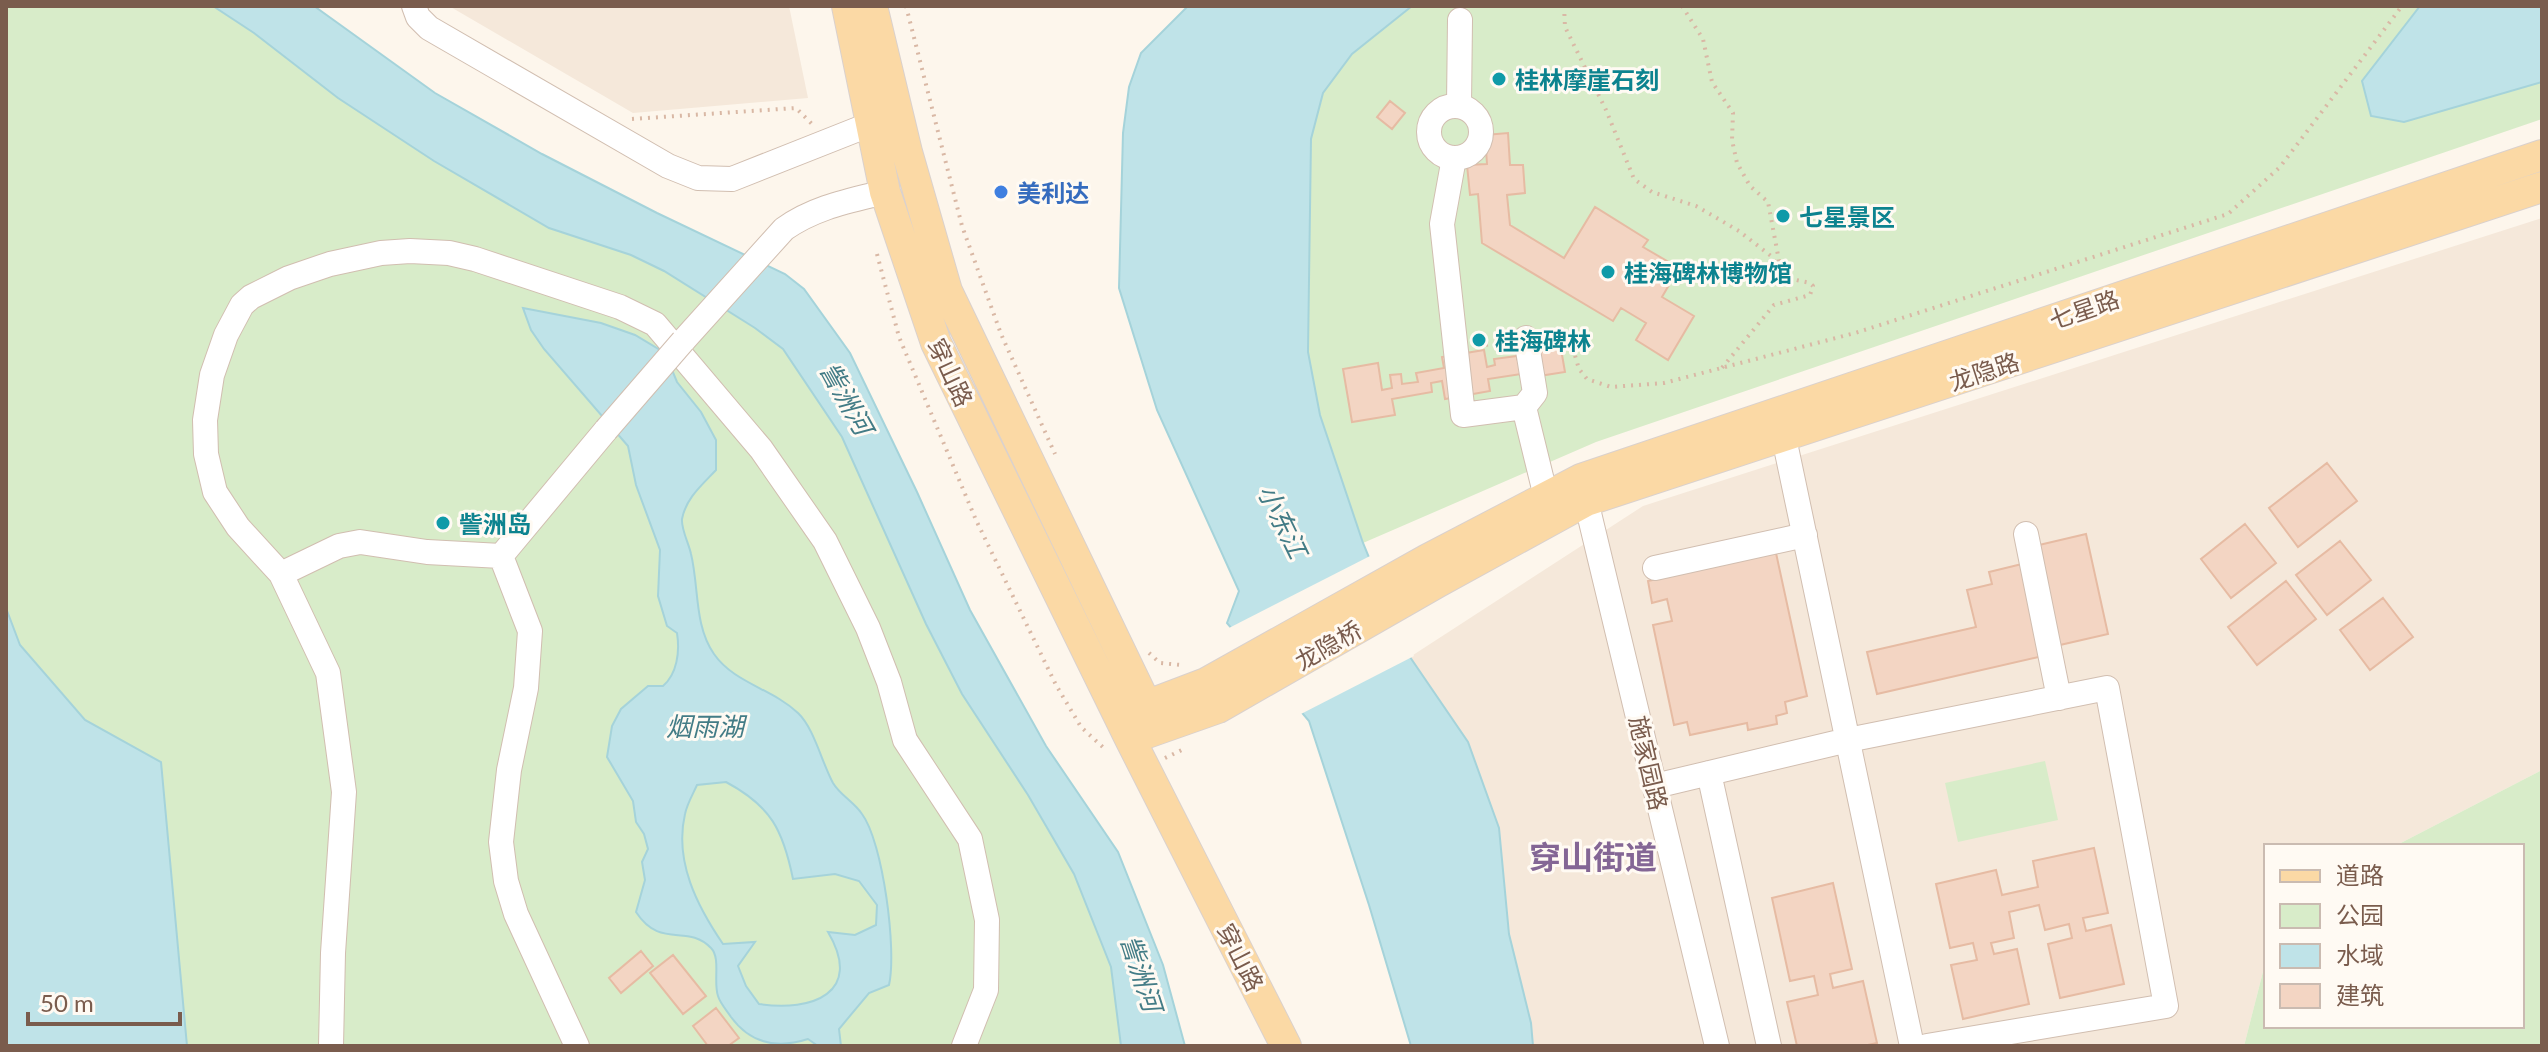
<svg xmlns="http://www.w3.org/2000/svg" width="2548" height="1052" font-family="Lato,'Noto Sans SC',sans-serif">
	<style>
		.residential { fill: #f5e8da }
		.green { fill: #d8ecc9 }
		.water { fill: #bfe3e8; stroke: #a5d3da; stroke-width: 2; fill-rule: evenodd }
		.pier { fill: #fdf6ec }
		.building { fill: #f3d5c3; stroke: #e6bba3; stroke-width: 2 }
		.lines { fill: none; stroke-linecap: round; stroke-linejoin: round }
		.minor-casing { stroke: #d1beb0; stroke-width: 26 }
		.major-casing { stroke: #dad1cd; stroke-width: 32 }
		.path { stroke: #d9b8a5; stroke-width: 4; stroke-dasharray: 2 6; stroke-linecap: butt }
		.minor { stroke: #fff; stroke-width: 24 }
		.major { stroke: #fbd9a5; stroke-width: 30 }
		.minor-bridge-casing { stroke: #d1beb0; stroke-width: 26; stroke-linecap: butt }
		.minor-bridge { stroke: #fff; stroke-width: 24 }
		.culture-dot { fill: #0f9aa8; stroke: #fffaf3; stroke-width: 3 }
		.shop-dot { fill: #3f7fe0; stroke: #fffaf3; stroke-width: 3 }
		.labels { text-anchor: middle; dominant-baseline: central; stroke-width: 6; stroke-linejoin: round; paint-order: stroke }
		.culture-label { font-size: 24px; font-weight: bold; fill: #0d838f; stroke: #fffaf3; text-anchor: start }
		.shop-label { font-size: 24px; font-weight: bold; fill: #366cbe; stroke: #fffaf3; text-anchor: start }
		.street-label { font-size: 24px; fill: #7a5c4d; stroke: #fffaf3 }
		.water-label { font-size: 26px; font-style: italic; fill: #437c86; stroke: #fffaf3 }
		.district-label { font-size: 32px; font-weight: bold; fill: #846695; stroke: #fffaf3 }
	</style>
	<rect width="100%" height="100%" fill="#fdf6ec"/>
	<!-- residential -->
	<path class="residential" d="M449,6H789L808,98L633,113Z
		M2542,218V770L2395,846H2266V960L2244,1046H1533L1531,1023L1509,934L1410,657L1643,506Z"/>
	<!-- green -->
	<path class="green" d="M6,6H213L254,33L338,98L434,161L549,228L631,255L664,271L755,328L783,349L842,437L926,624L962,694L1028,795L1074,874L1111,967L1121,1046H187L161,762L85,720L20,645L6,608Z
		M1409,6H2542V119L1596,442L1363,543L1320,415L1308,352L1311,139L1323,93L1349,57Z
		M2045,761L2058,820L1958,842L1945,783Z
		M2542,770V1046H2244L2266,960V1026H2522V846H2395Z"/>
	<!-- water -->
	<path class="water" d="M213,6H314L435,93L542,154L657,213L785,274L804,289L850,353L917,492L970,610L1046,746L1118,852L1163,965L1185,1046H1121L1111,967L1074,874L1028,795L962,694L926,624L842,437L783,349L755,328L664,271L631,255L549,228L434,161L338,98L254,33Z
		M1188,6H1412L1352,54L1323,93L1311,139L1308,352L1320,415L1363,543L1410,657L1468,742L1499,828L1509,934L1531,1023L1533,1046H1411L1369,905L1309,721L1227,623L1239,591L1157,410L1119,288L1123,133L1129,87L1141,53Z
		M2420,6H2542V82L2404,122L2371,116L2362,81Z
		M523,308L601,323L635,335L665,353L677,382L701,412L716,440V470C702,485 686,498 682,519C681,529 689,544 691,554C699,586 694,626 714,654C734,683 773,689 798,713C814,728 822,763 833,783C840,795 854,802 862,814C883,842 897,951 889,985L869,993L839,1029L841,1046H818L808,1039C777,1049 750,1043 731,1017C727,1011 720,1003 718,996C713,982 721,958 711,948C687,923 661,950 636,912L645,880L642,862L648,849L644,834L636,822L633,801L607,757L612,726L621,709L648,686H663C677,674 680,652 677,633L667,626L658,596L660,550L636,485L628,446L544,349L531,330ZM726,782C771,806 783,830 793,879L835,874L859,881L877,905L876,925L855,935L828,932C864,993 812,1012 759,1004L746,986L738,966L755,942L723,944C697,906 674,861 685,814C687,804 693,794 697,785Z
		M6,608L20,645L85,720L161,762L187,1046H6Z"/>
	<!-- pier -->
	<path class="pier" d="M1372,555L1414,656L1299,715L1227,629Z"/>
	<!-- building -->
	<path class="building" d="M1390,101L1405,113L1392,129L1377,117Z
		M1508,133L1510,165H1523L1525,193L1507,195L1510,225L1564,258L1595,207L1648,240L1643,247L1679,268L1662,297L1694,316L1668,360L1636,340L1646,323L1621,308L1613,321L1482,243L1478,194L1470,195L1467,165L1487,164L1485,135Z
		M1561,349L1565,372L1539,376L1535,353Z
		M1484,350L1487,367L1495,365L1494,359L1517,356V359L1524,358L1527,373L1488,379L1490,391L1445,399L1442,381L1431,383L1432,392L1392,399L1395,415L1352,422L1343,369L1378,363L1382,390L1392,388L1390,375L1401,374L1402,384L1418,382L1416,373L1444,368L1442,357Z
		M2327,463L2357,501L2298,547L2269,508Z
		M2245,524L2276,563L2231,598L2201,559Z
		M2086,534L2108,634L2060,645L2039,545Z
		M2340,541L2371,580L2327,615L2296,575Z
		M1776,553L1807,696L1785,702L1787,713L1776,716L1777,724L1748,730L1747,723L1690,735L1687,722L1674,725L1653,625L1672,621L1667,599L1652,603L1648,581Z
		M2022,564L2043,656L1877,694L1867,652L1976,627L1967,590L1992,584L1989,572Z
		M2286,581L2316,619L2257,665L2228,627Z
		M2383,598L2413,637L2370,670L2340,630Z
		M2094,848L2108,913L2083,918L2086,931L2111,925L2124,984L2060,998L2048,944L2072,938L2069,924L2045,930L2039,905L2009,912L2014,938L1991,943L1994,954L2017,949L2029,1004L1963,1019L1951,965L1977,960L1973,943L1950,948L1936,884L1996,870L2002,895L2038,887L2033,861Z
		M1833,883L1852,969L1830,974L1833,988L1863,981L1877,1043L1863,1046H1797L1787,1002L1818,995L1814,976L1790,981L1772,898Z
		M641,951L653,966L621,993L609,978Z
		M673,955L706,996L683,1014L650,973Z
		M716,1008L739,1038L728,1046H708L693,1026Z"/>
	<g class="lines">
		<!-- minor casing -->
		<g class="minor-casing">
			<path id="minor" d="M414,6L418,17L429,28L668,166L698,178L732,179L871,124
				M1459,105L1460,20
				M1429 132a26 26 0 1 1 52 0a26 26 0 1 1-52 0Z
				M1454,158L1442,224L1463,415L1524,407L1546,497
				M683,341L784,229C815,207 849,201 885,192
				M1524,407L1535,393L1526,338
				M1780,419L1912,1046
				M1582,484L1717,1046
				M2026,534L2059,698
				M501,556L606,430
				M1655,568L1805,535
				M281,574L339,546L360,542L427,552L501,556L530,631L526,688L509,770L501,842L506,881L516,914L577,1046
				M1709,773L1769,1046
				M1655,786L1848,740L2107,688L2166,1006L1927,1046
				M331,1046L333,953L344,792L328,673L281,574L238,527L215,492L206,454L205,420L212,375L226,335L242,305L251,297L289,278L330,264L381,253L410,251L449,253L475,259L620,307L655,324L761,449L825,541L868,628L889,682L905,740L970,839L987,920L986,990L964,1046"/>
		</g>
		<!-- major casing -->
		<g class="major-casing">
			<path id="major" d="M847,6L885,192L936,343L1130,739L1286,1046
				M872,6L907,152L947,291L1155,723
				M1119,716L1206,683L1426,560L1581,479L2542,155
				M1130,739L1218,708L1438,582L1586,501L2542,187"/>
		</g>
		<!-- path -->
		<path class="path" d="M906,6L962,226L1001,334L1055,454
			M1564,6L1565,27L1606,110L1634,179L1652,192L1696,206L1739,231L1771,256L1787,278L1810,283L1813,286L1810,295L1774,305L1721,369
			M1682,6L1703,39L1712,82L1733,113L1732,140L1737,163L1750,186L1768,202L1780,266
			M632,119L796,108L812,124
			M877,254L899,337L976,520L1056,685L1081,727L1106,750
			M1545,335L1568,332L1579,369L1587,379L1611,387L1664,383L1855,333L2228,214L2280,167L2402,6
			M1478,346L1505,342
			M1149,653L1160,663L1181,665
			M1165,758L1186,748"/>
		<!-- minor -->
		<use href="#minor" class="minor"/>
		<!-- major -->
		<use href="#major" class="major"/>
		<!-- minor-bridge casing -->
		<g class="minor-bridge-casing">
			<path id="minor-bridge" d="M606,430L683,341"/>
		</g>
		<!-- minor-bridge -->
		<use href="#minor-bridge" class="minor-bridge"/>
	</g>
	<!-- markers -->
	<g class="culture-dot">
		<circle cx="1499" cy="79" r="8"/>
		<circle cx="1783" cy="216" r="8"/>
		<circle cx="1608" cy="272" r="8"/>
		<circle cx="1479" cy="340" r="8"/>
		<circle cx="443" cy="523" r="8"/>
	</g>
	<circle class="shop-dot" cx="1001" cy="192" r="8"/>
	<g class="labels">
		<!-- culture labels -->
		<g class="culture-label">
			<text x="1515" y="79">桂林摩崖石刻</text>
			<text x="1799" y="216">七星景区</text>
			<text x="1624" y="272">桂海碑林博物馆</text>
			<text x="1495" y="340">桂海碑林</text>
			<text x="459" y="523">訾洲岛</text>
		</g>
		<!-- shop labels -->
		<g class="shop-label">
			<text x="1017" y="192">美利达</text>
		</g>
		<!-- street labels -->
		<g class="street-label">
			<text transform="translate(2084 309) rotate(-19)">七星路</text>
			<text transform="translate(1984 371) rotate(-18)">龙隐路</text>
			<text transform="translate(951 372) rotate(65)">穿山路</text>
			<text transform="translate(1328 645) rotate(-30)">龙隐桥</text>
			<text transform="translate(1649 763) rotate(77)">施家园路</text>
			<text transform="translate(1241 957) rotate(63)">穿山路</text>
		</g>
		<!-- water labels -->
		<g class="water-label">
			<text transform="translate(847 398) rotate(61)">訾洲河</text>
			<text transform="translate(1283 521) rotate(64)">小东江</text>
			<text x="705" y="726">烟雨湖</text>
			<text transform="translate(1142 973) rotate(72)">訾洲河</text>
		</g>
		<!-- district labels -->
		<g class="district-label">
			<text x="1593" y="856">穿山街道</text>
		</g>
	</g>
	<!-- border -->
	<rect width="2548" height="1052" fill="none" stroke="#7a5c4d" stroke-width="16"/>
	<!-- legend -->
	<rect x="2264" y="844" width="260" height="184" fill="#fffaf3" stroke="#cabbb1" stroke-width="2"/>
	<rect x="2280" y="870" width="40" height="12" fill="#fbd9a5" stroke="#cabbb1" stroke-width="2"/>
	<text x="2336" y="884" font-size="24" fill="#7a5c4d">道路</text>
	<rect x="2280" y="904" width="40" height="24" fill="#d8ecc9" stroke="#cabbb1" stroke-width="2"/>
	<text x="2336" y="924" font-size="24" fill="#7a5c4d">公园</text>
	<rect x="2280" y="944" width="40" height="24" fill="#bfe3e8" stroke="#cabbb1" stroke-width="2"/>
	<text x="2336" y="964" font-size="24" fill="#7a5c4d">水域</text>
	<rect x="2280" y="984" width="40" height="24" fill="#f3d5c3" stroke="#cabbb1" stroke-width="2"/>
	<text x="2336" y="1004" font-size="24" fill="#7a5c4d">建筑</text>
	<!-- scale -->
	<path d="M28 1012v12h152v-12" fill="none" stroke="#7a5c4d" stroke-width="4"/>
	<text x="40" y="1012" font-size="24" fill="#7a5c4d" stroke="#fffaf3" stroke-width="6" paint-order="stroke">50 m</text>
</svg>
